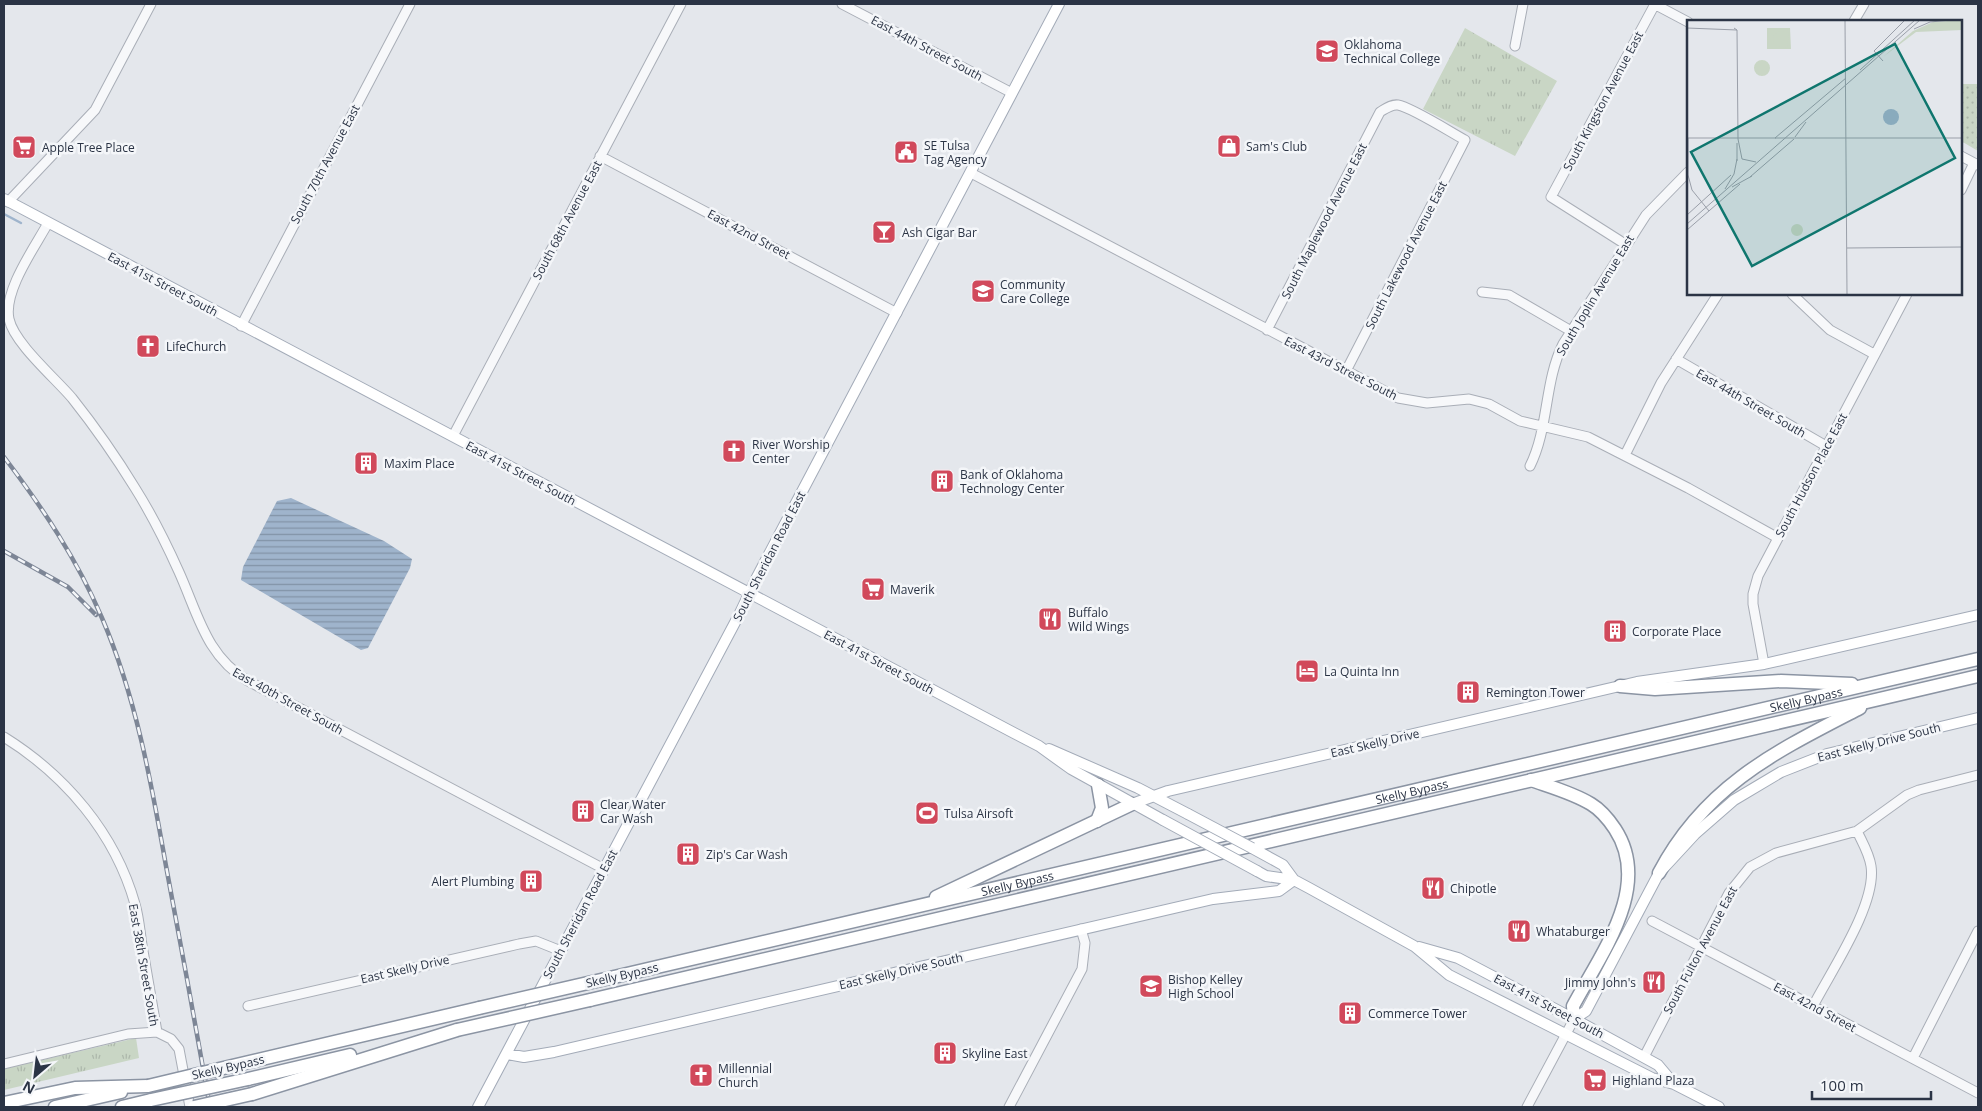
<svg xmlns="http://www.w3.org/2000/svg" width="1982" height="1111" font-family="'Open Sans',sans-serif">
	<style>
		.grass { fill: url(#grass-tufts) }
		.park { fill: url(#park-dots) }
		.water { fill: url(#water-rules) }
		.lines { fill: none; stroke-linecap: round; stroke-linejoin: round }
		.stream { stroke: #9fb4cc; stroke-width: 2.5 }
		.minor-casing { stroke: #a9aeb7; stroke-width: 11 }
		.major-casing { stroke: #a3abb8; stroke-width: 12 }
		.highway-casing { stroke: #8b94a3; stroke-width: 15 }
		.minor { stroke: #f7f8fa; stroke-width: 9 }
		.major { stroke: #fff; stroke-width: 10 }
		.highway { stroke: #fff; stroke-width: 12 }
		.rail-casing { stroke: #7d8696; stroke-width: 4.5 }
		.rail { stroke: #f4f6f9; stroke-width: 2.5; stroke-dasharray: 8; stroke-linecap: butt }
		.major-bridge-casing { stroke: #a3abb8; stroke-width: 12; stroke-linecap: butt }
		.highway-bridge-casing { stroke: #8b94a3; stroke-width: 15; stroke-linecap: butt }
		.major-bridge { stroke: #fff; stroke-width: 10 }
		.highway-bridge { stroke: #fff; stroke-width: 12 }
		.labels { text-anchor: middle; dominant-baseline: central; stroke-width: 5; stroke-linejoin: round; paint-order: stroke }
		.poi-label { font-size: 12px; fill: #2b3445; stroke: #f4f6f9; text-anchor: start }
		.street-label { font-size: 12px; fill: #2b3445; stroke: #f4f6f9 }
		.inset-road { fill: none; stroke: #9a9fa9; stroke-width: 1 }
		.view { fill: #0f766e; fill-opacity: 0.15; stroke: #0f766e; stroke-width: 2.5 }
		.inset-edge { fill: none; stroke: #2b3445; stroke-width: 2.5 }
	</style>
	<defs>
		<pattern id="grass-tufts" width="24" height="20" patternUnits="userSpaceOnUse" patternTransform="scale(1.25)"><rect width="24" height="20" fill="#c9d6c5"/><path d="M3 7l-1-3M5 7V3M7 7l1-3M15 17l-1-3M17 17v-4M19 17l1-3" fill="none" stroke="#adb8ab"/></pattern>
		<pattern id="park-dots" width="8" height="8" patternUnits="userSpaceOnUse" patternTransform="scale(1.25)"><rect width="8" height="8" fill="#c9d6c5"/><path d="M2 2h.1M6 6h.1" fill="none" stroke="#adb8ab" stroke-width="1.8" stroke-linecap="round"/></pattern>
		<pattern id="water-rules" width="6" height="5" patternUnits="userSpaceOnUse" patternTransform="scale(1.25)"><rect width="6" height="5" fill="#9fb4cc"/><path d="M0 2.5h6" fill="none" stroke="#8293a7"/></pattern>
	</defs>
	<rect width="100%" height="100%" fill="#e4e7ec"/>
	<!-- grass -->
	<path class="grass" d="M1465,28L1557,81L1515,156L1423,109Z
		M136,1038L139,1058L4,1090V1069Z"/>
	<!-- park -->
	<path class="park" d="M1961,84H1978V151L1961,141Z"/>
	<!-- water -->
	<path class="water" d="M291,498L384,541L412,559L410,568L368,648L361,650L241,580L243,567L277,501Z"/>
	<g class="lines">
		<!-- stream -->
		<path class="stream" d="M4,214L21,223"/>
		<!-- minor casing -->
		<g class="minor-casing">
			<path id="minor" d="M842,4L1012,93
				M1654,4L1688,22
				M1854,21L1864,4
				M1515,46L1523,4
				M600,156L897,313
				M1961,156L1978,165
				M971,173L1398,398L1427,403L1469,399L1489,404L1520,421L1588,437L1688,488L1778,538
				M1961,190L1974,163
				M8,202L95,110L151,4
				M48,223C35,247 3,291 9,319C14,343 55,378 72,398C95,427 116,457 135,488C152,515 166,543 179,572C198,614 206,656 248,681L604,869
				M1625,244L1551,197L1655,4
				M1482,292L1509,295L1571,331
				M1792,294L1830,330L1874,354
				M241,326L410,4
				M1267,330L1380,112C1385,109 1391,104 1398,105C1411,107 1452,133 1465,140L1346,371
				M1676,359L1826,446
				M453,436L681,4
				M1625,455L1661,383L1718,294
				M1530,466C1549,428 1544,382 1563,344L1646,215L1688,172
				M1764,664L1753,604V594L1758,576L1907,294
				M4,737C65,775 115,833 135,904C139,917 140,932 142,945C147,974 152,1003 157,1032
				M1652,921L1978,1093
				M248,1006L519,944L536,941L561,951
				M1813,1006C1831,971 1877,904 1871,866C1869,853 1862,842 1857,831
				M1644,1057L1729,893L1750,867L1776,853L1857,831L1907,795L1919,790L1978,775
				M1913,1058L1978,931
				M4,1064L128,1034L157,1032L171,1039L179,1049L190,1107
				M1009,1107L1082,969L1085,943L1081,929
				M1527,1107L1574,1019"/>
		</g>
		<!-- major casing -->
		<g class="major-casing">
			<path id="major" d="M4,199L1014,733L1039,746L1071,769L1163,820
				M1049,749L1138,788L1188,814
				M1132,804L1168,791L1637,682L1764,664L1978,615
				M1252,848L1283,865L1294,880
				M1257,871L1266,876L1294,880L1309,888L1414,946L1449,975L1652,1078L1674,1084L1719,1107
				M1419,947L1458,958L1574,1019L1658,1065L1674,1084
				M1574,1019L1586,1011L1659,873L1695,834L1734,800L1781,772L1827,754L1978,718
				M507,1054L524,1057L554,1052L1213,899L1279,891L1294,880
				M478,1107L740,613L757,577L1059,4"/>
		</g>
		<!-- highway casing -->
		<g class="highway-casing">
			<g id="highway">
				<path d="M1620,686L1655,689L1781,681L1852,684"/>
				<path d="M1531,780C1551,787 1573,793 1591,804C1601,810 1609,820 1615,829C1653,887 1600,955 1573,1006L1574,1019"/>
				<path d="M1097,821L1102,808L1098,785"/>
				<path d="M1659,873C1705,785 1777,751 1860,708"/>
				<path d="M936,897L1132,804"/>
				<path id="s1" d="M614,977L1978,659"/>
				<path d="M590,1000L1978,676"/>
				<path d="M215,1070L479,1008"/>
				<path d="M248,1079L350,1055"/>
				<path d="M252,1094L457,1030"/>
				<path d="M4,1103L75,1088L148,1086"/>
				<path d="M55,1107L121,1092"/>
				<path d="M122,1107L151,1100"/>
			</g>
		</g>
		<!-- minor -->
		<use href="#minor" class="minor"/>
		<!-- major -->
		<use href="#major" class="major"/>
		<!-- highway -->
		<use href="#highway" class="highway"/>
		<!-- rail casing -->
		<g class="rail-casing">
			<path id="rail" d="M4,457C42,507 77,559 102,618C136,697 151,781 166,866C181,946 196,1027 210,1107
				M4,551L68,587L96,615"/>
		</g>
		<!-- rail -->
		<use href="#rail" class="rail"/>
		<!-- major-bridge casing -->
		<g class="major-bridge-casing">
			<path id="major-bridge" d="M1188,814L1252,848
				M1163,820L1257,871"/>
		</g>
		<!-- highway-bridge casing -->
		<g class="highway-bridge-casing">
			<path id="highway-bridge" d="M479,1008L614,977
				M457,1030L590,1000
				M148,1086L215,1070
				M151,1100L248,1079
				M194,1107L252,1094"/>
		</g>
		<!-- major-bridge -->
		<use href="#major-bridge" class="major-bridge"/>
		<!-- highway-bridge -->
		<use href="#highway-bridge" class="highway-bridge"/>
	</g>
	<!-- icons -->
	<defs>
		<g id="university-square" transform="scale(1.25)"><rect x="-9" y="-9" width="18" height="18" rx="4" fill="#d1495b" stroke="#f4f6f9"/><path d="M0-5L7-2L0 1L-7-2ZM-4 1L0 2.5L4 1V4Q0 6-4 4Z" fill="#fff"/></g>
		<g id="shop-square" transform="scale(1.25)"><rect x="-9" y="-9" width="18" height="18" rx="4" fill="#d1495b" stroke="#f4f6f9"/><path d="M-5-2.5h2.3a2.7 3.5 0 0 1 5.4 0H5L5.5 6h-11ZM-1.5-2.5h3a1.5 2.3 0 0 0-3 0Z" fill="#fff"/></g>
		<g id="supermarket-square" transform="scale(1.25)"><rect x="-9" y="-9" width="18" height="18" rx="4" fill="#d1495b" stroke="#f4f6f9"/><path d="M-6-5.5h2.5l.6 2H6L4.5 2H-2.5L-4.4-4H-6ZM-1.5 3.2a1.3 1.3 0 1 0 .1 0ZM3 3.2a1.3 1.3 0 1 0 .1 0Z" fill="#fff"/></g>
		<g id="civic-square" transform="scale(1.25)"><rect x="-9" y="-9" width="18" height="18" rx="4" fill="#d1495b" stroke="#f4f6f9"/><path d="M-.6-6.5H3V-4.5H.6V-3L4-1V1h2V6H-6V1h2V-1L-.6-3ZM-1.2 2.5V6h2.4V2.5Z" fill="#fff"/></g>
		<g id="bar-square" transform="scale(1.25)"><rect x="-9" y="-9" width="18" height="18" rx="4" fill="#d1495b" stroke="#f4f6f9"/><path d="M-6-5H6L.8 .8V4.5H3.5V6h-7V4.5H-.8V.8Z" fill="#fff"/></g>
		<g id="church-square" transform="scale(1.25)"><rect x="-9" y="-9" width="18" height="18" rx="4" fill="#d1495b" stroke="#f4f6f9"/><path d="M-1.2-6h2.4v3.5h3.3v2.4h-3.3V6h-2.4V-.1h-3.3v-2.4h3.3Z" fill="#fff"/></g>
		<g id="building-square" transform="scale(1.25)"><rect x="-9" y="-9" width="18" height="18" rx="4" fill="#d1495b" stroke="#f4f6f9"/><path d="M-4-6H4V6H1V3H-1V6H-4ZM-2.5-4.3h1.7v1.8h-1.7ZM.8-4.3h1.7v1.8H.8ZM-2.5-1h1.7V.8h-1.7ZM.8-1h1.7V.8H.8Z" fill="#fff"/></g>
		<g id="restaurant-square" transform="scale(1.25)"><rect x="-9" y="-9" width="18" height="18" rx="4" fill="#d1495b" stroke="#f4f6f9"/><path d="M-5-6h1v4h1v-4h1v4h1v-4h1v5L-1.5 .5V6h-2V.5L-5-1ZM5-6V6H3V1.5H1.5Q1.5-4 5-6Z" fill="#fff"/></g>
		<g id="hotel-square" transform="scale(1.25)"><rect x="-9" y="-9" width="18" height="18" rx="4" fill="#d1495b" stroke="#f4f6f9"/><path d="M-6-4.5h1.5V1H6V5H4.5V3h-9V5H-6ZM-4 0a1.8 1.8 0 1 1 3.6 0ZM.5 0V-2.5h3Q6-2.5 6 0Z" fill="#fff"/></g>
		<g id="stadium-square" transform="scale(1.25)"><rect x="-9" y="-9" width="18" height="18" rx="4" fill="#d1495b" stroke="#f4f6f9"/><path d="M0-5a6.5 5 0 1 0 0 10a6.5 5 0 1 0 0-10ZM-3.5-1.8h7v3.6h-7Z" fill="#fff"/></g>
		<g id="school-square" transform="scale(1.25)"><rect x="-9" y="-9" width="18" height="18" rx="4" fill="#d1495b" stroke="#f4f6f9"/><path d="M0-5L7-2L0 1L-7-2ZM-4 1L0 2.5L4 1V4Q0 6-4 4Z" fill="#fff"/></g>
	</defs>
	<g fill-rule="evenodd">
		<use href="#university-square" x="1327" y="51"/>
		<use href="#shop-square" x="1229" y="146"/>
		<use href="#supermarket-square" x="24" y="147"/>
		<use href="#civic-square" x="906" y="152"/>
		<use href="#bar-square" x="884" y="232"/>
		<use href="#university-square" x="983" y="291"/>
		<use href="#church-square" x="148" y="346"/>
		<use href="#church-square" x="734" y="451"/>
		<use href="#building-square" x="366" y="463"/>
		<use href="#building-square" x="942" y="481"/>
		<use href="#supermarket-square" x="873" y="589"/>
		<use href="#restaurant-square" x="1050" y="619"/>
		<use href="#building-square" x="1615" y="631"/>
		<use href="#hotel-square" x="1307" y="671"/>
		<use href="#building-square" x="1468" y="692"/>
		<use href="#building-square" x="583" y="811"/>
		<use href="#stadium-square" x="927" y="813"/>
		<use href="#building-square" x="688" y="854"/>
		<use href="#building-square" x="531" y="881"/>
		<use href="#restaurant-square" x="1433" y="888"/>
		<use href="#restaurant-square" x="1519" y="931"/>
		<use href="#restaurant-square" x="1654" y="982"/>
		<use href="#school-square" x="1151" y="986"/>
		<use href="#building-square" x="1350" y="1013"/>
		<use href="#building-square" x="945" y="1053"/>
		<use href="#church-square" x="701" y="1075"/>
		<use href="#supermarket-square" x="1595" y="1080"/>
	</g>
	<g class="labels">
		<!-- poi labels -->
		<g class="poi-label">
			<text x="1344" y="44">Oklahoma<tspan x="1344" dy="14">Technical College</tspan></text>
			<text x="924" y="145">SE Tulsa<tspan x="924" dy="14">Tag Agency</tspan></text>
			<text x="1246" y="146">Sam's Club</text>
			<text x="42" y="147">Apple Tree Place</text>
			<text x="902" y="232">Ash Cigar Bar</text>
			<text x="1000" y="284">Community<tspan x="1000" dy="14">Care College</tspan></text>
			<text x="166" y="346">LifeChurch</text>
			<text x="752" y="444">River Worship<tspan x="752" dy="14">Center</tspan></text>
			<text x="384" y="463">Maxim Place</text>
			<text x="960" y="474">Bank of Oklahoma<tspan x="960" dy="14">Technology Center</tspan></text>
			<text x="890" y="589">Maverik</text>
			<text x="1068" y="612">Buffalo<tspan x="1068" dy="14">Wild Wings</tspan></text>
			<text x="1632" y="631">Corporate Place</text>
			<text x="1324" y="671">La Quinta Inn</text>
			<text x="1486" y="692">Remington Tower</text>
			<text x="600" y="804">Clear Water<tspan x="600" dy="14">Car Wash</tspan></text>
			<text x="944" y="813">Tulsa Airsoft</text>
			<text x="706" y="854">Zip's Car Wash</text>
			<text x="514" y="881" text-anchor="end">Alert Plumbing</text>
			<text x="1450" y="888">Chipotle</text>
			<text x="1536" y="931">Whataburger</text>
			<text x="1168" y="979">Bishop Kelley<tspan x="1168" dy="14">High School</tspan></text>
			<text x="1636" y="982" text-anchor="end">Jimmy John's</text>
			<text x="1368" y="1013">Commerce Tower</text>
			<text x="962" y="1053">Skyline East</text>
			<text x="718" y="1068">Millennial<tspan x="718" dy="14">Church</tspan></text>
			<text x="1612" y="1080">Highland Plaza</text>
		</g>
		<!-- street labels -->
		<g class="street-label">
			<text transform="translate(927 48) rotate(28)">East 44th Street South</text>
			<text transform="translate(1603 101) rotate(-62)">South Kingston Avenue East</text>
			<text transform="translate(325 164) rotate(-62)">South 70th Avenue East</text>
			<text transform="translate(567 220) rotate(-62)">South 68th Avenue East</text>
			<text transform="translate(1324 221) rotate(-63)">South Maplewood Avenue East</text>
			<text transform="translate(749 234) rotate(28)">East 42nd Street</text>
			<text transform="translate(1406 255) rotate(-63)">South Lakewood Avenue East</text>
			<text transform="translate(163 284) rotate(28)">East 41st Street South</text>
			<text transform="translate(1595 295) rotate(-59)">South Joplin Avenue East</text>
			<text transform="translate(1341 368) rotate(27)">East 43rd Street South</text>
			<text transform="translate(1751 403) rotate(30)">East 44th Street South</text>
			<text transform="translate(521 473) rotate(28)">East 41st Street South</text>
			<text transform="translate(1811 475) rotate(-62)">South Hudson Place East</text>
			<text transform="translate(769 556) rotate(-63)">South Sheridan Road East</text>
			<text transform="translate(879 662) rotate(28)">East 41st Street South</text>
			<text stroke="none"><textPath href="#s1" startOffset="1224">Skelly Bypass</textPath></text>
			<text transform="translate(288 701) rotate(29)">East 40th Street South</text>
			<text transform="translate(1879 742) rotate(-14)">East Skelly Drive South</text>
			<text transform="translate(1375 743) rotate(-13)">East Skelly Drive</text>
			<text stroke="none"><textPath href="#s1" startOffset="819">Skelly Bypass</textPath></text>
			<text stroke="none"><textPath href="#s1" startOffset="414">Skelly Bypass</textPath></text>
			<text transform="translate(580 914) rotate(-62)">South Sheridan Road East</text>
			<text transform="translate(1700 950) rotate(-62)">South Fulton Avenue East</text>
			<text transform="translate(144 965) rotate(80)">East 38th Street South</text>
			<text transform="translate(405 969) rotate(-13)">East Skelly Drive</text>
			<text transform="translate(901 971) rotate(-13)">East Skelly Drive South</text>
			<text transform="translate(622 975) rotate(-13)">Skelly Bypass</text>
			<text transform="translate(1549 1006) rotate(28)">East 41st Street South</text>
			<text transform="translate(1815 1007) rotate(28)">East 42nd Street</text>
			<text transform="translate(228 1067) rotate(-13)">Skelly Bypass</text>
		</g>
	</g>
	<!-- overview -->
	<g transform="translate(1687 20)">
		<rect width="275" height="275" fill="#e4e7ec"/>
		<path d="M275,0V10L229,12L196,37L226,11L246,2ZM104 210a6 6 0 1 1 12 0a6 6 0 1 1-12 0Z" fill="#c9d6c5"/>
		<path d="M80,8H103L104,29H80Z" fill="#c9d6c5"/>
		<path d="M92,11L102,13L100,28L87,25L86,16ZM67 48a8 8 0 1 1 16 0a8 8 0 1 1-16 0Z" fill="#c9d6c5"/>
		<path d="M196 97a8 8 0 1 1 16 0a8 8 0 1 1-16 0Z" fill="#9fb4cc"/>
		<path class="inset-road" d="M158,0L160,275M0,8L50,10L47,8M227,9L243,2L264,0M50,10L51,119M196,41L187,31L218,0M173,50L228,0M108,117L119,102M0,118H89M1,118V155L5,170L22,191M88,118H275M88,118L159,58M51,119L55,139L69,142M50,141V123M63,157L107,119M45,167L65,156M38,169L47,154L50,139M0,195L44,155M0,204L233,0M0,210L53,164M160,228L275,227"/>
		<path class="view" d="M208,24L268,138L65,246L4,132Z"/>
		<rect width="275" height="275" class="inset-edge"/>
	</g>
	<!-- border -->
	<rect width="1982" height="1111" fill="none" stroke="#2b3445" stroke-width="10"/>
	<!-- north arrow -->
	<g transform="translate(35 1076) rotate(208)" stroke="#f4f6f9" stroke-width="4" paint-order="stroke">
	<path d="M0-4L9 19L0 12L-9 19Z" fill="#2b3445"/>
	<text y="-8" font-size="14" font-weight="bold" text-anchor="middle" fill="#2b3445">N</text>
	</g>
	<!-- scale -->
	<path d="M1812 1091v8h119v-8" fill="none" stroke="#2b3445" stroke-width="2.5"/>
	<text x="1820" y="1091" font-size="15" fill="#2b3445" stroke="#f4f6f9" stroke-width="4" paint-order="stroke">100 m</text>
</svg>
